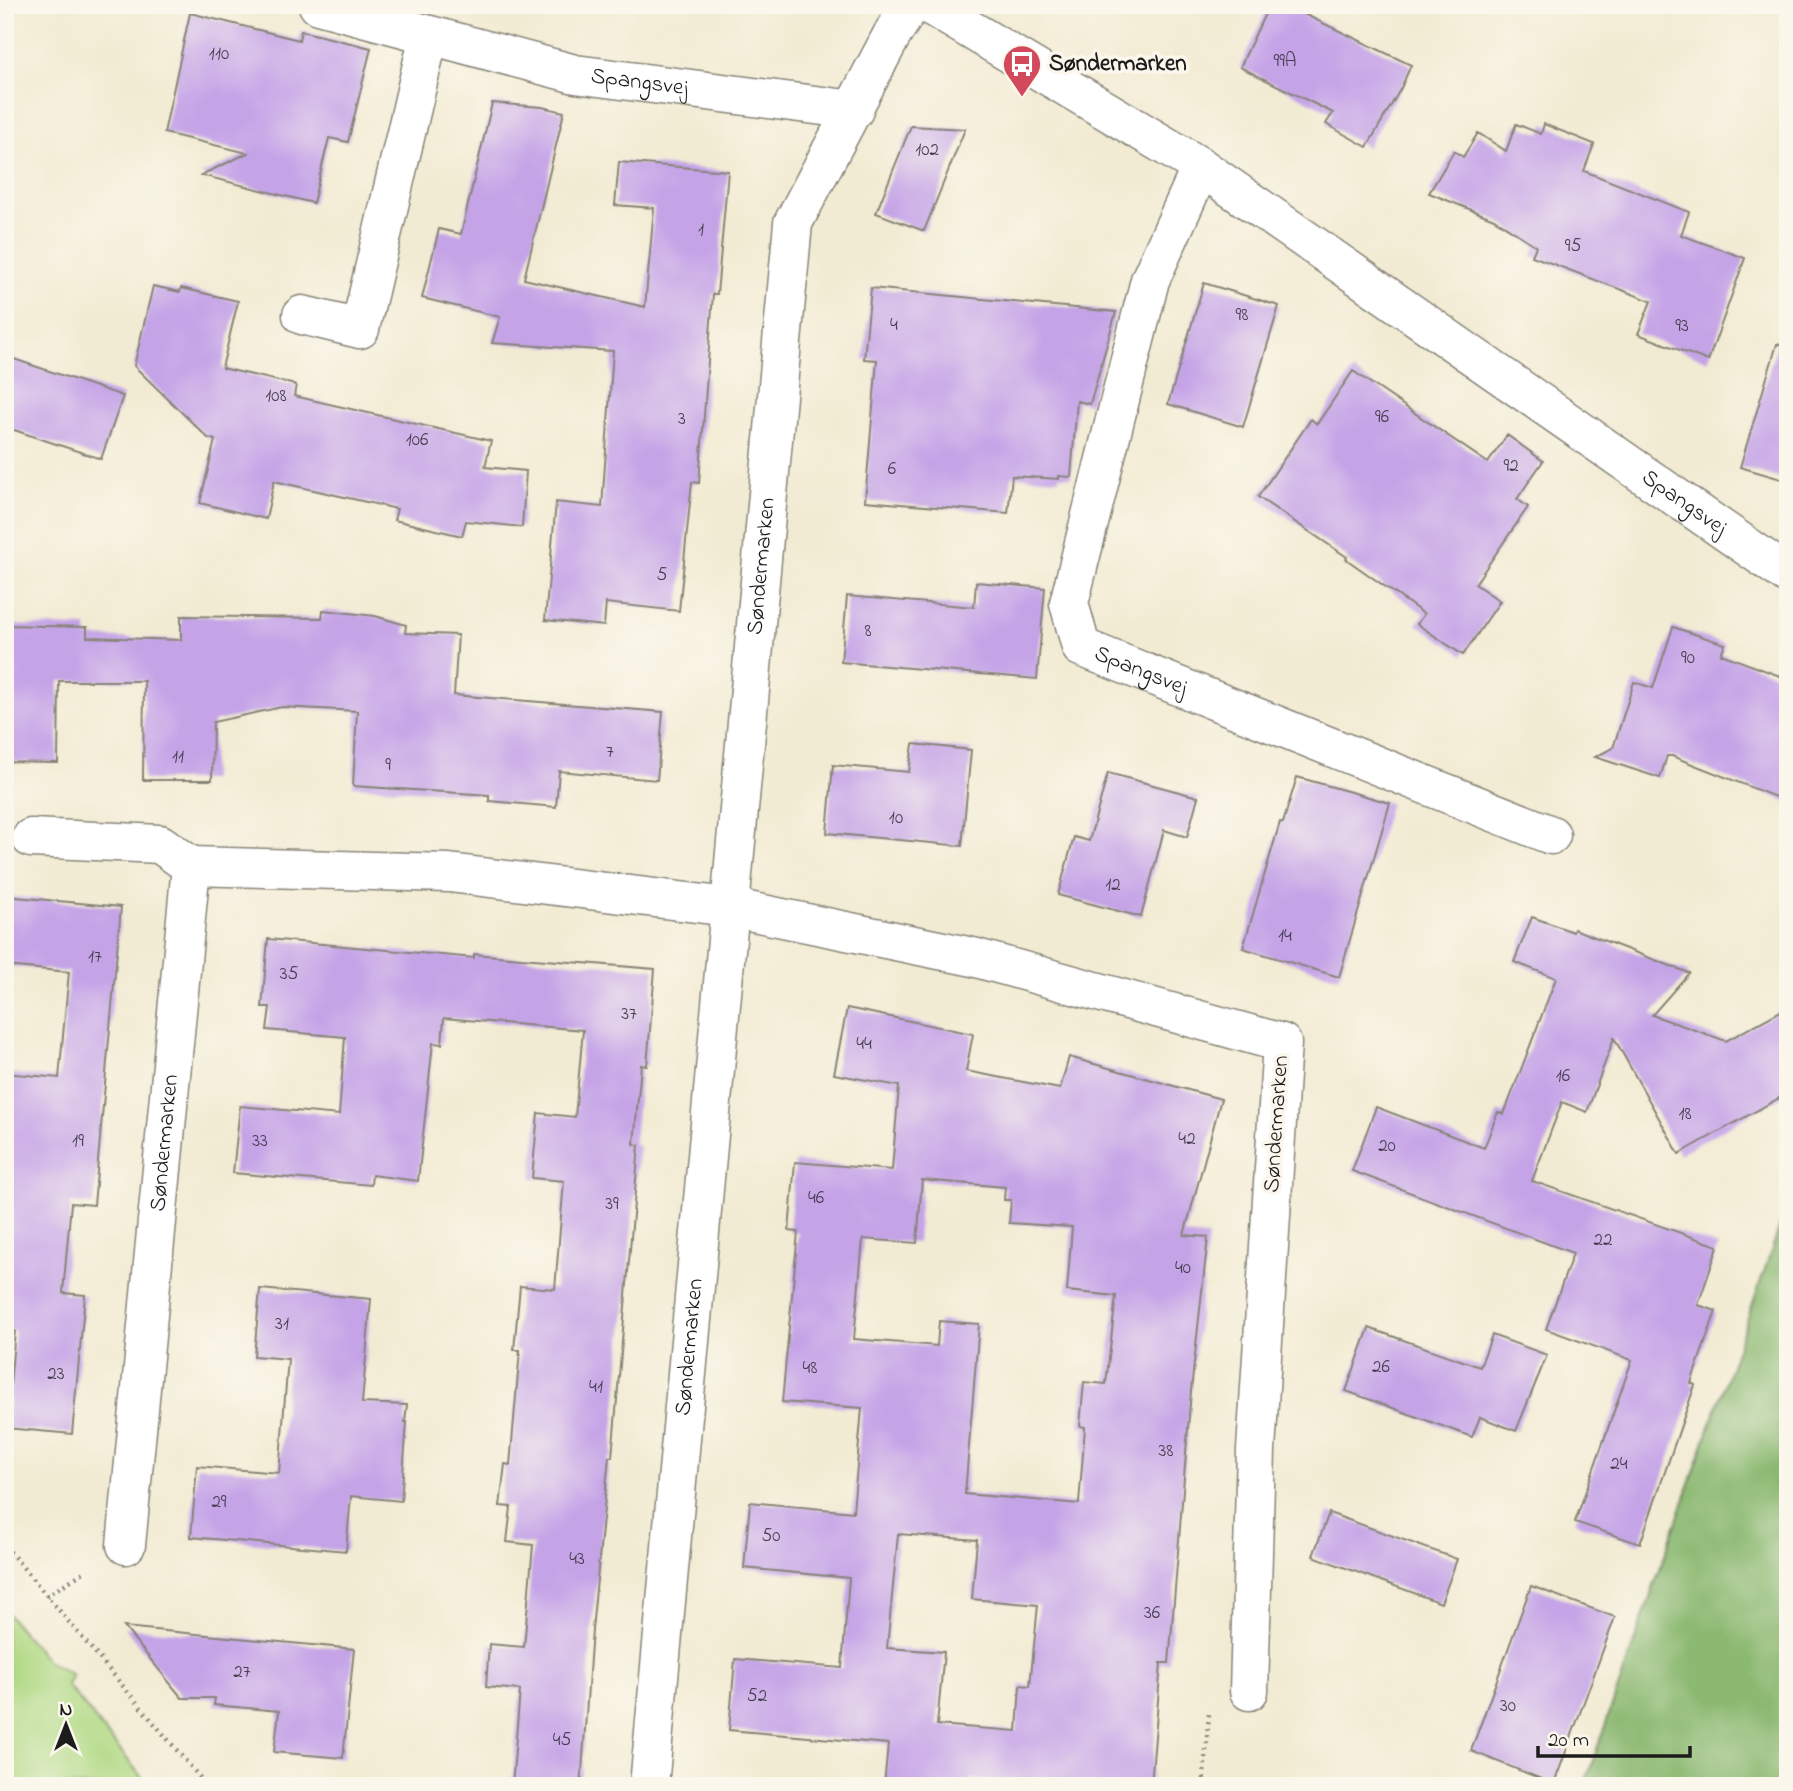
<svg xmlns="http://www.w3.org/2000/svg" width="1793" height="1791" font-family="'Indie Flower',sans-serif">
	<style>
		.green { fill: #b0d984; stroke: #667a50; stroke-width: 2 }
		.forest { fill: #8cb972; stroke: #546a47; stroke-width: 2 }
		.building { fill: #c4a3e7; fill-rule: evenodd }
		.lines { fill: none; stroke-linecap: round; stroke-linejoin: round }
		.minor-casing { stroke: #878478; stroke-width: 41 }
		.path { stroke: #878478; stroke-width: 4.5; stroke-dasharray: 2 5; stroke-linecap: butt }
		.minor { stroke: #fff; stroke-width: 38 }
		.labels { text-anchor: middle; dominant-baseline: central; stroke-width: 7; stroke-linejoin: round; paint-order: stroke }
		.number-label { font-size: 19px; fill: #463e4f }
		.poi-label { font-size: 23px; font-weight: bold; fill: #1c1c1c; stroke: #fbf7ec; text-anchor: start }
		.street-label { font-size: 23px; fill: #1c1c1c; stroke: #fbf7ec }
	</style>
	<rect width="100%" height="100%" fill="#fbf7ec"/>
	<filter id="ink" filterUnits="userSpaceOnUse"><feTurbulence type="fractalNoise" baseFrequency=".0143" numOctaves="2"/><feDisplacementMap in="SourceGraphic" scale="14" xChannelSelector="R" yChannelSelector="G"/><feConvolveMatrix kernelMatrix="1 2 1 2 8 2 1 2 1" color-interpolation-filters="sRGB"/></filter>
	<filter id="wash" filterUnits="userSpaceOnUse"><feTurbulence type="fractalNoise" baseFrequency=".00686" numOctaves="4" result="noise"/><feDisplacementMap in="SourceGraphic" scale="28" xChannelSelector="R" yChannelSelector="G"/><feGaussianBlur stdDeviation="1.57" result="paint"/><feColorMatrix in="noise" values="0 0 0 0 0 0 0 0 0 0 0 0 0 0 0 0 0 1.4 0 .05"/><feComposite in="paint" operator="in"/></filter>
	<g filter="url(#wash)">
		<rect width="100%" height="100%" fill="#f2ebd3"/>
		<!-- green -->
		<path class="green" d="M5,1611L47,1661L72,1675L67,1685L149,1786H5Z"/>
		<!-- forest -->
		<path class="forest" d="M1788,1203V1786H1584Z"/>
		<g id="blocks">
			<!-- building -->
			<path class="building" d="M1269,5H1285L1411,65L1401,88L1367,147L1326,124L1333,113L1240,67Z
				M190,13L299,40L301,31L371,48L348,142L329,138L313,203L201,175L248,153L164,133Z
				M492,103L542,107L564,112L524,279L645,307L654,208L615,205L619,162L728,171L717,294H713L699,483L692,482L679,611L606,603L604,626L545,620L556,502L602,507L613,351L492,343L500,317L422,298L439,229L461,234Z
				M1516,124L1541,134L1544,124L1594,144L1584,171L1689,212L1681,235L1745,258L1708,361L1638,334L1651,301L1532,256L1536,246L1494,219L1429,193L1454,151L1463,157L1478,133L1506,151Z
				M911,126L965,129L924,231L876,213Z
				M1204,283L1279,306L1243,427L1168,404Z
				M153,286L180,292L181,288L238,301L222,368L296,385L294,396L491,441L485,467L526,471L522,527L466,521L462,536L394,520L397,509L274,481L266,519L200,503L215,440L208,438L134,366Z
				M871,288L1116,312L1090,404L1077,401L1071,477L1059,476V479L1012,476L1008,513L865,501L877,360L864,359Z
				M1777,344L1788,345V481L1740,467Z
				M5,356L123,396L101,459L5,427Z
				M1353,371L1488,463L1507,435L1543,461L1517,499L1528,507L1475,584L1500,601L1463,655L1417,624L1424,614L1346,559L1347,557L1258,497L1311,419L1317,424Z
				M976,582L1045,588L1037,679L841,662L847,596L974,607Z
				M323,610L375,616L406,625L405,633L458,635L454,695L663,712L657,780L559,771L556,807L489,801V795L353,786L357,711L282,707L213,722L212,780H143L144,681H59L58,763L5,762V625L87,627V637L181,640V616L322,618Z
				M1673,627L1725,644L1721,654L1788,679V802L1672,756H1667L1660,778L1595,757L1613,748L1634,682L1653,688Z
				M913,744L971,750L962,846L827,833L833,765L909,772Z
				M1108,773L1198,797L1187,837L1164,830L1141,917L1058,895L1074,837L1089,841Z
				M1297,777L1390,803L1339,977L1243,948L1280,822L1283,823Z
				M5,896L121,907L94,1205L71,1203L63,1293L85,1295L72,1434L6,1428L15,1331L5,1330V1073L59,1078L69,972L5,966Z
				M1532,917L1573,932L1574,929L1689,973L1652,1015L1726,1041L1788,1007V1093L1679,1154L1614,1038L1587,1112L1562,1102L1532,1181L1718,1246L1698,1305L1716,1311L1691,1383L1695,1385L1640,1544L1575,1522L1632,1360L1546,1329L1573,1253L1352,1171L1376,1107L1484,1148L1498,1112L1504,1114L1556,978L1514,962Z
				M268,939L474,958V954L655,969L647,1066L641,1065L634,1144L639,1145L612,1457H609L592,1630L581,1786H512L520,1690L486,1687L489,1644L524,1647L533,1545L507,1542L511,1507L500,1506L505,1464L510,1465L520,1350H514L520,1286L555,1289L564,1181L532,1178L538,1113L575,1117L583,1030L444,1018L442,1044L433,1043L418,1181L372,1175L371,1185L233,1173L240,1106L339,1115L345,1037L267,1030L270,1007H262Z
				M847,1008L973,1034L966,1071L1060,1089L1069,1057L1221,1099L1184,1235L1208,1237L1191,1391L1169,1663H1161L1151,1786H1063L971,1779V1786H884L888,1744L729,1730L735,1659L842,1668L849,1578L744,1568L750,1502L853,1512L862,1408L782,1402L798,1232L789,1231L795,1162L892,1170L899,1086L834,1074ZM922,1180L1005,1187L1004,1200H1011L1009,1223L1072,1227L1067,1291L1116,1296L1106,1384L1084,1382L1080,1426L1085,1427L1079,1504L965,1494L979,1324L939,1321L937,1346L854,1339L863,1239L917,1243ZM898,1534L977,1540L972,1599L1038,1605L1030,1686L1020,1685L1017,1731L937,1725L944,1652L887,1648Z
				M260,1289L371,1299L362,1403L407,1405L405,1422H407L401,1501L351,1496L346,1551L191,1537L197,1466L279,1473L288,1359L254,1356Z
				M1369,1328L1480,1367L1492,1335L1547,1355L1516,1431L1480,1417L1472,1437L1346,1391Z
				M1329,1513L1457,1559L1441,1603L1313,1556Z
				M1531,1586L1615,1617L1554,1784L1471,1751Z
				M124,1627L354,1649L343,1758L274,1752L279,1711L214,1705L215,1698H182Z"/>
		</g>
	</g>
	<g filter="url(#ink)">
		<use href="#blocks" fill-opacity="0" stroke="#878478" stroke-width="2"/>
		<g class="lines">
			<!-- minor casing -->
			<g class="minor-casing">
				<g id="minor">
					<path id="s1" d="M318,5L575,74L854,110"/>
					<path id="s2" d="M929,5L1201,167L1788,575"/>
					<path id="s3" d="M1201,167L1150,280L1069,603L1081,647L1551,835"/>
					<path d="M302,315L360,329L429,35"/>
					<path d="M31,838L160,844L191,866"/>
					<path id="s4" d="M126,1545L191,866L449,873L729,907L973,957L1282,1043L1256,1450L1249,1691"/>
					<path id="s5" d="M649,1786L793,223L893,33L911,5"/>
				</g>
			</g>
			<!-- path -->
			<path class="path" d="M5,1546L207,1786
				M46,1596L87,1570
				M1203,1786L1209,1714"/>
			<!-- minor -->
			<use href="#minor" class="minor"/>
		</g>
	</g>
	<!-- icons -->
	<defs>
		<g id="bus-pin" transform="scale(2.0125)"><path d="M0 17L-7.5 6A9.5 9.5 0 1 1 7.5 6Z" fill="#d1495b" stroke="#fbf7ec"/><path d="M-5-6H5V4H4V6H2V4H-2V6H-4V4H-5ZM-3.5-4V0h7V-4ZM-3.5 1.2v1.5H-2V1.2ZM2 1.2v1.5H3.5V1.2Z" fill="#fff"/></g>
	</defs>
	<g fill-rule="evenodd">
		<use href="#bus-pin" x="1022" y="64"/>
	</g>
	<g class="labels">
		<!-- number labels -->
		<g class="number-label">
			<text x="219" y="54">110</text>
			<text x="1285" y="61">99A</text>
			<text x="927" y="150">102</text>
			<text x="701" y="230">1</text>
			<text x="1573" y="246">95</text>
			<text x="1242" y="315">98</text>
			<text x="894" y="325">4</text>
			<text x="1682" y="326">93</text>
			<text x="276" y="396">108</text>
			<text x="1382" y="417">96</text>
			<text x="682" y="419">3</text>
			<text x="417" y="440">106</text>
			<text x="1511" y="466">92</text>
			<text x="892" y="469">6</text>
			<text x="662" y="575">5</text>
			<text x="868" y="631">8</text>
			<text x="1688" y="658">90</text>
			<text x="610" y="752">7</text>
			<text x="178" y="757">11</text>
			<text x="388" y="765">9</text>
			<text x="896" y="818">10</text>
			<text x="1113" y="885">12</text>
			<text x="1285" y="936">14</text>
			<text x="95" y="957">17</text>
			<text x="289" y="974">35</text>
			<text x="629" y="1014">37</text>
			<text x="864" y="1044">44</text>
			<text x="1563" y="1076">16</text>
			<text x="1685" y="1114">18</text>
			<text x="1187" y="1139">42</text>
			<text x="78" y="1141">19</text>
			<text x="260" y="1141">33</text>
			<text x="1387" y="1146">20</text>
			<text x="816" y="1198">46</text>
			<text x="612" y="1204">39</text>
			<text x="1603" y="1240">22</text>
			<text x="1183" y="1268">40</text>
			<text x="282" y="1324">31</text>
			<text x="1381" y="1367">26</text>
			<text x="810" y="1368">48</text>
			<text x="56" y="1374">23</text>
			<text x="596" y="1387">41</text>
			<text x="1166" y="1451">38</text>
			<text x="1619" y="1464">24</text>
			<text x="219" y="1502">29</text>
			<text x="771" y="1536">50</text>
			<text x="577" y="1559">43</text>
			<text x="1152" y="1613">36</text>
			<text x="242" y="1672">27</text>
			<text x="757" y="1696">52</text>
			<text x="1508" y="1706">30</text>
			<text x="562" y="1740">45</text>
		</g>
		<!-- poi labels -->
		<g class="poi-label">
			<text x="1049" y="64">Søndermarken</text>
		</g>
		<!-- street labels -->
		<g class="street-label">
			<text stroke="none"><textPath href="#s1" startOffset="331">Spangsvej</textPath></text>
			<text stroke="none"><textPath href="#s2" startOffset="905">Spangsvej</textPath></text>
			<text stroke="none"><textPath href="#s5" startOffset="1225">Søndermarken</textPath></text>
			<text stroke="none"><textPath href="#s3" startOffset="567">Spangsvej</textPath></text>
			<text transform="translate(1277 1124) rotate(-86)">Søndermarken</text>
			<text stroke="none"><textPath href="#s4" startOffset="404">Søndermarken</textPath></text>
			<text stroke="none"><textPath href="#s5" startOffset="441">Søndermarken</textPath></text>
		</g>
	</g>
	<!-- margin -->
	<rect width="1793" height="1791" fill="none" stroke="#fbf7ec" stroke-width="28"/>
	<!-- north arrow -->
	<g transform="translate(66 1725)" stroke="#fbf7ec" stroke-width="5" paint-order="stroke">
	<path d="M0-5L12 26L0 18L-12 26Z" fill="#1c1c1c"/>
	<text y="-10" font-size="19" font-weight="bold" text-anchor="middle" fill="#1c1c1c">N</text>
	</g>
	<!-- scale -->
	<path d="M1538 1746v10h152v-10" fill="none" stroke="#1c1c1c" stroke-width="3.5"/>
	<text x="1548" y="1746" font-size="21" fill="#1c1c1c" stroke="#fbf7ec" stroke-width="5" paint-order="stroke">20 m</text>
</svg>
